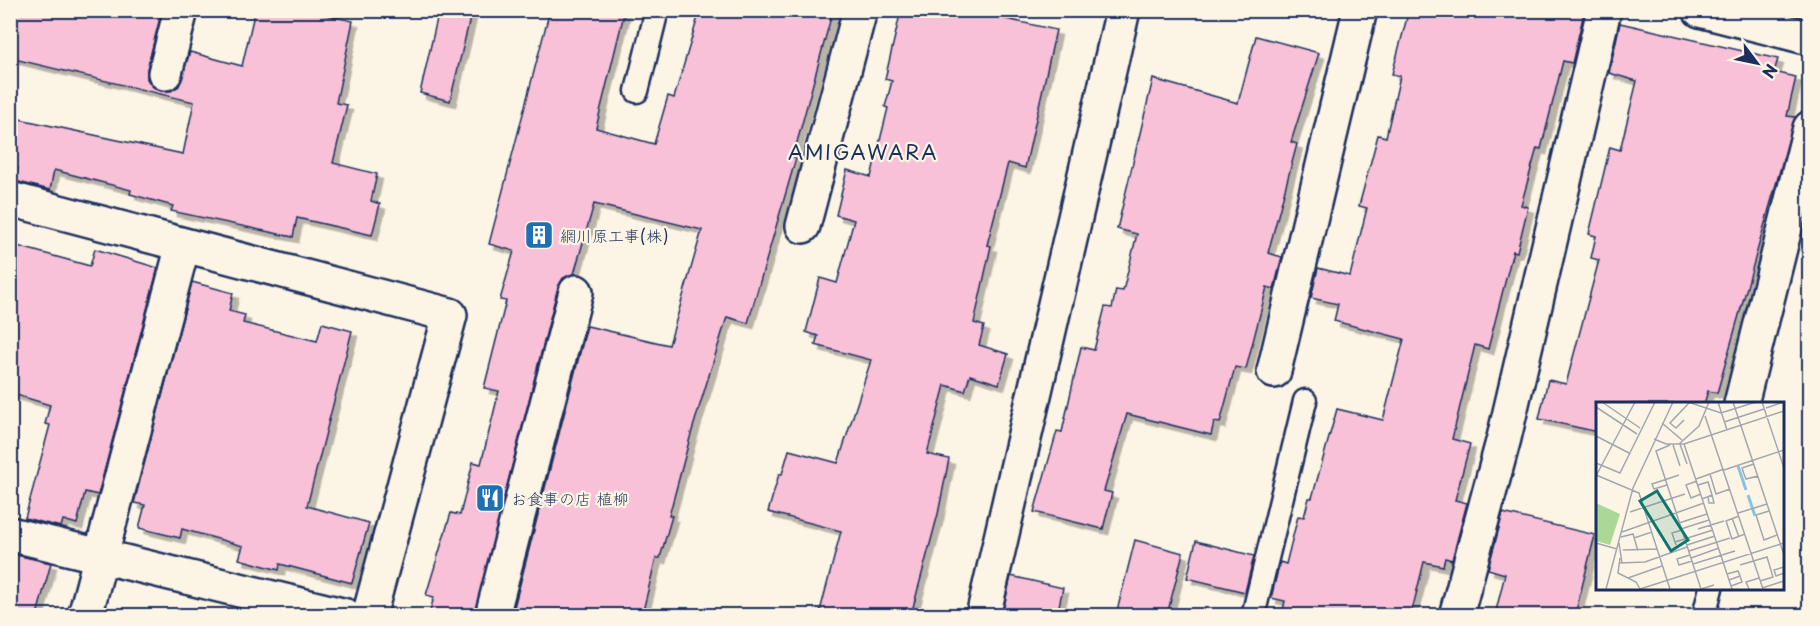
<svg xmlns="http://www.w3.org/2000/svg" width="1820" height="626" font-family="'Playpen Sans','Klee One',sans-serif">
	<style>
		.building { fill: #f8c1d8; stroke: #1b2f5e; stroke-width: 1.5; filter: url(#shadow) }
		.lines { fill: none; stroke-linecap: round; stroke-linejoin: round }
		.service-casing { stroke: #1b2f5e; stroke-width: 27 }
		.minor-casing { stroke: #1b2f5e; stroke-width: 38 }
		.service { stroke: #fcf5e5; stroke-width: 22 }
		.minor { stroke: #fcf5e5; stroke-width: 33 }
		.labels { text-anchor: middle; dominant-baseline: central; stroke-width: 4.5; stroke-linejoin: round; paint-order: stroke }
		.poi-label { font-size: 16px; fill: #1b2f5e; stroke: #fcf5e5; text-anchor: start }
		.quarter-label { font-size: 20px; letter-spacing: 1.5px; fill: #1b2f5e; stroke: #fcf5e5 }
		.inset-river { fill: none; stroke: #88c3e7; stroke-width: 3 }
		.inset-road { fill: none; stroke: #a2a6af; stroke-width: 1.5 }
		.view { fill: #0f766e; fill-opacity: 0.15; stroke: #0f766e; stroke-width: 3 }
		.inset-edge { fill: none; stroke: #1b2f5e; stroke-width: 3 }
	</style>
	<defs>
		<filter id="shadow"><feDropShadow dx="5.5" dy="5.5" stdDeviation="0" flood-color="#0004"/></filter>
	</defs>
	<rect width="100%" height="100%" fill="#fcf5e5"/>
	<filter id="ink" filterUnits="userSpaceOnUse"><feTurbulence type="fractalNoise" baseFrequency=".0167" numOctaves="2"/><feDisplacementMap in="SourceGraphic" scale="12" xChannelSelector="R" yChannelSelector="G"/><feConvolveMatrix kernelMatrix="1 2 1 2 8 2 1 2 1" color-interpolation-filters="sRGB"/></filter>
	<g filter="url(#ink)">
		<!-- building -->
		<path class="building" d="M10,10H162L147,69V79L152,86L161,91H171L179,86L190,52L242,66L255,10H302L353,21L336,103L347,105L333,163L377,174L371,201L380,204L372,235L297,218L293,237L171,211L173,206L130,194L131,190L54,170L50,190L15,181L18,168L10,166V117L183,154L194,102L10,58Z
			M439,10H472L450,101L420,93Z
			M550,10H625L596,128L654,144L668,96L674,98L700,10H833L793,157L796,158L748,323L727,317L691,434L669,516H672L660,558H656L642,615H512L587,326L669,345L702,230L594,204L574,274L563,278L558,287L474,615H448L430,611L434,597L426,595L451,513L460,515L473,462L481,464L499,391L484,388L506,301L500,300L514,251L489,244Z
			M901,10H966L1056,30L1025,168L1008,163L987,245L991,246L974,323L984,326L979,345L1008,354L999,384L970,375L965,391L945,385L927,454L949,459L938,514L911,615H819L841,531L768,512L779,474H782L789,450L838,463L871,360L815,345L818,336L806,332L820,278L837,283L854,220L836,215L847,170L871,177L888,108L885,107L892,81L885,79Z
			M1409,10H1573L1584,13L1572,63L1563,61L1541,149L1537,148L1521,205L1528,207L1517,252L1513,251L1488,349L1475,345L1452,439L1470,444L1455,500L1467,503L1452,560L1445,558L1443,566L1424,562L1411,615H1282L1285,601L1271,598L1280,562L1286,564L1298,516L1304,517L1309,498H1312L1337,409L1383,420L1404,339L1334,321L1338,304L1311,298L1318,268L1350,276L1367,208L1359,206L1378,135L1386,137L1400,76L1392,74Z
			M1620,23L1778,59L1774,72L1796,77L1787,116L1795,117L1717,393L1708,391L1704,404H1598V432L1539,419L1548,380L1566,384L1599,260L1591,258L1596,236L1589,234L1610,147L1620,150L1637,81L1609,73Z
			M1256,36L1319,53L1291,142L1297,144L1268,253L1282,257L1274,289L1267,287L1246,369L1235,367L1220,423L1214,422L1211,435L1127,414L1104,491L1112,493L1103,529L1034,512L1057,431L1062,432L1081,347L1094,350L1105,307L1112,308L1116,290L1123,291L1137,234L1117,229L1153,79L1238,103Z
			M10,244L90,266L95,249L158,268L98,495L85,492L77,524L63,520L61,527L25,518L50,425L45,424L50,405L10,393Z
			M192,282L233,293L229,311L245,315L243,323L317,341L322,323L352,331L307,506L369,523L352,583L280,564L279,570L239,559L243,546L182,529L180,538L139,528L145,505L134,503Z
			M1503,513L1595,535L1575,615H1495L1505,574L1488,569Z
			M1135,540L1183,553L1167,615H1116Z
			M1196,541L1254,556L1245,592L1187,578Z
			M16,555L51,563L37,615H10V574Z
			M1011,576L1063,588L1057,615H1002Z"/>
		<g class="lines">
			<!-- service casing -->
			<g class="service-casing">
				<path id="service" d="M637,91L657,10
					M1253,616L1305,401
					M1704,616L1711,588"/>
			</g>
			<!-- minor casing -->
			<g class="minor-casing">
				<path id="minor" d="M1700,10L1810,38
					M165,73L181,10
					M10,199L450,315L369,616
					M803,226L860,10
					M1274,371L1360,10
					M1741,404L1810,128
					M10,534L346,616
					M85,616L183,245
					M492,616L576,292
					M983,616L1123,10
					M1456,616L1504,438L1604,10"/>
			</g>
			<!-- service -->
			<use href="#service" class="service"/>
			<!-- minor -->
			<use href="#minor" class="minor"/>
		</g>
	</g>
	<!-- icons -->
	<defs>
		<g id="building-square" transform="scale(1.5)"><rect x="-9" y="-9" width="18" height="18" rx="4" fill="#1f6fb2" stroke="#fcf5e5"/><path d="M-4-6H4V6H1V3H-1V6H-4ZM-2.5-4.3h1.7v1.8h-1.7ZM.8-4.3h1.7v1.8H.8ZM-2.5-1h1.7V.8h-1.7ZM.8-1h1.7V.8H.8Z" fill="#fff"/></g>
		<g id="restaurant-square" transform="scale(1.5)"><rect x="-9" y="-9" width="18" height="18" rx="4" fill="#1f6fb2" stroke="#fcf5e5"/><path d="M-5-6h1v4h1v-4h1v4h1v-4h1v5L-1.5 .5V6h-2V.5L-5-1ZM5-6V6H3V1.5H1.5Q1.5-4 5-6Z" fill="#fff"/></g>
	</defs>
	<g fill-rule="evenodd">
		<use href="#building-square" x="539" y="235"/>
		<use href="#restaurant-square" x="490" y="498"/>
	</g>
	<g class="labels">
		<!-- poi labels -->
		<g class="poi-label">
			<text x="560" y="235">網川原工事(株)</text>
			<text x="511" y="498">お食事の店 植柳</text>
		</g>
		<!-- quarter labels -->
		<g class="quarter-label">
			<text x="863" y="152">AMIGAWARA</text>
		</g>
	</g>
	<!-- overview -->
	<g transform="translate(1596 402)">
		<rect width="188" height="188" fill="#fcf5e5"/>
		<path d="M0,101L24,112L14,143L0,139Z" fill="#acd897"/>
		<path class="inset-river" d="M142,64L150,88M152,93L159,114"/>
		<path class="inset-road" d="M6,0L44,26M92,0L125,11L160,0M122,0L131,28M137,0L188,153M166,0L188,66M0,5L41,32M170,6L188,0M109,14L167,187M88,18L80,26L74,21L93,1M128,20L168,7M66,21L86,38M0,34L33,51M58,37L70,42H88L188,9M83,42L103,24L113,0M84,42L91,62M88,42L136,187M74,43L60,49L67,70L105,187L118,183M77,43L84,64M0,61L24,71L59,0M158,62L146,66L148,72L150,77L162,74M128,68L188,48M114,72L120,92L134,87M0,73L43,91L74,187M0,74L39,0M100,77L128,67M101,79L90,83L95,96L105,92M71,83L58,87L56,82L83,73M102,83L112,80L116,93M106,97L116,93L118,101H113L112,95M173,109L160,113L168,138L181,133M34,110L89,92M142,111L171,102M143,114L130,119L136,137L149,132M136,116L143,135M83,121L111,112M85,127L113,118M102,127L128,119M26,130L108,101M25,135L37,132L42,149M38,136L56,130M79,140L117,128M0,141L21,147M23,141L26,161M80,143L76,131L86,128M91,143L119,134M27,148L61,147M93,149L134,136M94,153L81,157L83,163L96,159M24,156L22,171L40,180L44,187M95,156L123,146M23,161L49,160L91,145M97,162L139,149M144,163L171,155L177,175L164,179M188,165L178,168L180,174L188,171M131,172L142,169L144,174L133,178M32,176L66,164M135,184L146,180L144,174M166,186L188,179M10,187L37,86L77,0M44,187L188,141M153,187L150,180L163,176"/>
		<path class="view" d="M61,89L92,138L75,149L44,99Z"/>
		<rect width="188" height="188" class="inset-edge"/>
	</g>
	<!-- margin -->
	<rect width="1820" height="626" fill="none" stroke="#fcf5e5" stroke-width="36"/>
	<rect x="18" y="18" width="1784" height="590" fill="none" stroke="#1b2f5e" stroke-width="2" filter="url(#ink)"/>
	<!-- north arrow -->
	<g transform="translate(1757 63) rotate(122)" stroke="#fcf5e5" stroke-width="4.5" paint-order="stroke">
	<path d="M0-4.5L10 22L0 15L-10 22Z" fill="#1b2f5e"/>
	<text y="-9" font-size="16" font-weight="bold" text-anchor="middle" fill="#1b2f5e">N</text>
	</g>
</svg>
